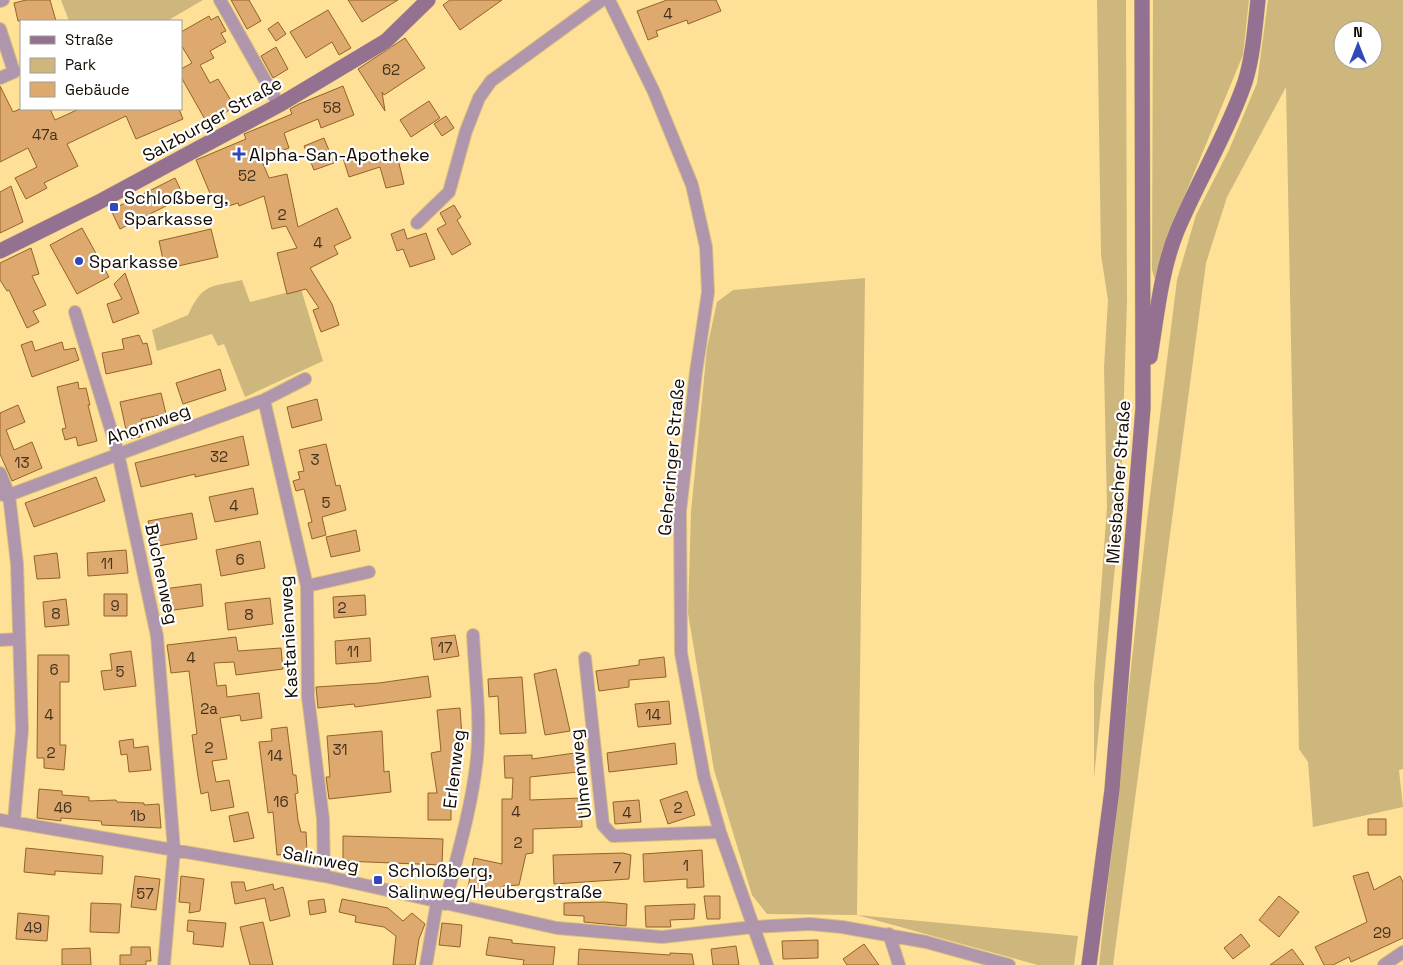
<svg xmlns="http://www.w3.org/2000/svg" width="1403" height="965" font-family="'Space Grotesk',sans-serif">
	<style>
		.green { fill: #ceb77d; fill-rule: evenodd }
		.building { fill: #dda96e; stroke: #936327 }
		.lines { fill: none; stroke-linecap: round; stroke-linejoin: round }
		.street-casing { stroke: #d8bf7f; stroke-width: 14 }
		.secondary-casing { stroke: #d8bf7f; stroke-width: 16 }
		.street { stroke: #af96ad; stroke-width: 12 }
		.secondary { stroke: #947091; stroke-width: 15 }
		.poi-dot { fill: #3048b9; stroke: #fff; stroke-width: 2 }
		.labels { text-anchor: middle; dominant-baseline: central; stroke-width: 4.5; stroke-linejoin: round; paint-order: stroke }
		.number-label { font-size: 15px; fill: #45321c }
		.street-label { font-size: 18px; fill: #120a00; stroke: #fff }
		.poi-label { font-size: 18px; fill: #120a00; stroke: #fff; text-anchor: start }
	</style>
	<rect width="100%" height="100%" fill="#fee197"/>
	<!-- green -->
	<path class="green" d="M61,0H203L167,21H69Z
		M1097,0H1126L1127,302L1120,516L1094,778V686L1107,507L1104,367L1108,300L1101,255Z
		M1153,0H1249L1243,55L1170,231L1155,280L1152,270Z
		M1268,0H1403V769L1399,770L1403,807L1313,827L1308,762L1299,749L1286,87L1227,197L1206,263L1113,965H1099L1147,520L1177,280L1196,215L1229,150L1257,83ZM1343,30H1373V60H1343Z
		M865,278L857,915L1078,936L1074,965H1038L857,915L767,914L752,895L714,770L688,613L691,512L707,348L717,302L733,290Z
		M242,280L250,302L301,289L323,361L245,397L224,344L218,346L212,334L157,351L152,330L188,315C203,283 210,287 242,280Z"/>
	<!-- building -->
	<path class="building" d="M26,0H50L56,21H18L14,3Z
		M231,0H249L261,21L247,29Z
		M348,0H398L362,22Z
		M450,0H502L460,30L443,5Z
		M667,0H716L721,11L688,24L687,20L656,31L658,36L648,40L637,11Z
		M328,10L351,48L339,55L332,42L306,58L290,32Z
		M209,16L211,20L218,16L226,31L221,33L226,42L210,51L214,58L200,65L210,83L218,79L235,107L207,123L181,77V69L192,63L181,45V32Z
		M278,22L286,34L276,41L268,29Z
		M405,38L425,68L384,95L382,92L385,111L358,69Z
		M276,47L288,69L273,78L261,56Z
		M0,86L13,112L20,109H50L55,120L79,109H179L183,119L136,139L126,116L67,144L78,166L44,183L47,188L26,199L15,178L37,167L28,148L0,162Z
		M343,86L354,115L321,128L318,119L284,133L289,148L261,159L269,178L287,174L298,227L337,208L351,238L334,246L338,254L310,268L332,304L339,325L321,332L313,310L319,308L306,289L287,294L277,253L297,248L286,226L272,229L264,196L239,206L238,203L217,210L196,160L246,139L244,134L292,114L290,109L299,104Z
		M429,101L440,118L411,137L400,120Z
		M446,116L454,128L442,136L434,124Z
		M324,138L334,163L314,170L304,146Z
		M396,151L404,184L386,188L380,167L349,177L343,158L362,153L364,158Z
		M175,178L184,197L120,229L111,210Z
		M11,186L23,222L0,233V192Z
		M454,205L461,217L457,220L471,244L452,255L437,229L446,224L440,213Z
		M82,228L109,277L77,294L50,245Z
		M211,229L218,257L165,269L159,241Z
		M404,229L407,239L426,233L435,259L410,267L403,249L397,251L391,234Z
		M31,248L39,274L32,276L46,305L33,311L39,322L27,328L9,290L7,291L0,280V263Z
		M125,273L139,313L113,323L107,304L122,299L114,284Z
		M139,335L143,344L147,343L152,364L106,374L102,353L124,349L122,339Z
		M32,341L35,351L62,342L64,350L75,348L79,360L32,377L21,345Z
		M220,369L226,390L183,404L176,383Z
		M78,382L79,389L86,388L90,405H88L97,441L78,446L76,437L65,440L62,429L66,428L57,387Z
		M161,393L166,414L141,419L143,430L139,431L140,437L128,439L120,402Z
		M317,399L322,420L292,428L287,407Z
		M18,405L25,422L6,430L14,450L32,442L42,468L12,481L0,454V413Z
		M243,436L249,465L195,477V474L141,487L135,463Z
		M326,444L336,486L340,485L346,510L322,517L326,535L312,539L308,523L312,522L304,489L296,491L293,481L300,479L298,472L304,471L299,450Z
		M96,477L105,501L34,527L25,503Z
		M253,488L258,514L215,522L209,497Z
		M192,513L197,539L153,547L148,521Z
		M356,530L360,551L331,557L326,537Z
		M260,541L265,568L221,576L216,550Z
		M126,550L128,573L88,576L87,553Z
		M57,553L60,578L37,579L34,556Z
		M201,584L203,606L167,611L164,589Z
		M104,594H127V616H104Z
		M365,595L366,615L334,618L333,597Z
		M270,598L273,624L228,630L225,603Z
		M66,599L69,625L45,627L43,602Z
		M455,635L459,656L434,660L431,638Z
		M236,637L238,651L281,648L283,669L236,675L234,662L214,663L217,686L226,685L227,697L259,693L262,718L241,721L240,715L220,718L227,759L212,761L216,782L229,780L234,807L211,811L208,792L201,794L198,777L192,735L197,734L189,671L171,673L167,645Z
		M370,638L371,661L336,664L335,641Z
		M131,651L136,686L104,690L101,671L112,670L110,654Z
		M38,655H69V682H60V745H66L64,770L44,768V758H37Z
		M664,657L666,677L629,680V687L599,691L596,671L639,665V660Z
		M556,669L570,731L545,735L534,674Z
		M428,676L431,697L355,707L354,704L318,708L316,687L379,683Z
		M522,677L526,733L500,734L498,696L489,697L488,679Z
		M669,701L671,724L638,727L635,704Z
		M460,708L462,737L455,738L461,776L451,778V820H428V793H437L431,753L441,751L437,710Z
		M287,727L293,775H296L298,793L295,794L298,820L301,832H306L307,852L277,855L273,812L268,813L259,742L272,741L271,729Z
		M382,731L384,772L389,771L391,792L329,799L326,777H330L327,736Z
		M133,739L134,748L148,746L151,770L129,772L127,754L121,755L119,741Z
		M675,743L677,764L609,772L607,753Z
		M575,753L578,772L530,777V800L581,798L582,827L533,829V853L526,854L519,885L503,886V895L468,887L474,858L502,864V799H512L513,778H505L504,756L532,755V759Z
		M39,789L62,791V795L89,797V801L116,800L117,802L144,803V805L159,804L161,828L102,825L101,821L61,818V821L37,818Z
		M687,791L695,815L668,824L660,800Z
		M639,800L641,822L615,824L613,802Z
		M248,812L254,838L234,842L229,816Z
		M1368,819H1386V835H1368Z
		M343,836L443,839L442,865L343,861Z
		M26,848L103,856L102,874L55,871V875L24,872Z
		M702,850L704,887L687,888V879L644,882L643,854Z
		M623,853L631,855L629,879L554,884L553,855Z
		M1368,872L1374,890L1400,876L1403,882V938L1351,962L1349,957L1333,965H1324L1315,947L1367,922L1353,876Z
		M135,876L160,879L156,910L131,907Z
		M181,876L204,879L200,911L189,913L190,903L179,902Z
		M231,882H244L246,891L273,884L274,890L283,887L290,916L270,921L265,898L235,904Z
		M704,896H720V919H707Z
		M1279,896L1299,912L1279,937L1259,920Z
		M324,899L326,912L310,915L308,901Z
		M342,899L388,908L403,921L412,913L425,924L419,939L415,965H393L396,936L384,927L355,922L356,916L339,912Z
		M605,902L627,904L626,926L584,922V916L564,915V903Z
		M91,903L121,904L119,933L90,932Z
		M695,904L694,919L670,920L671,927H646L645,906Z
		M18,913L49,916L47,941L16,939Z
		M188,920L226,923L223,947L193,944L194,932L187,931Z
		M263,922L273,965H250L240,927Z
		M442,923L462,925L460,947L439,945Z
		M1241,934L1250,946L1233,959L1224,948Z
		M489,937L512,940V943L555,947L553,965H523L524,960L486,955Z
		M818,940V958L783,959L782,941Z
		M864,944L879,965H847L843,959Z
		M736,946L739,965H713L711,949Z
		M131,947H150L151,961H146V965H120V955H131Z
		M90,948L91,965H62V949Z
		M579,949L670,955V953L692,954L694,965H578Z
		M1292,949L1304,965H1270Z"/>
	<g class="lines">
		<!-- street casing -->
		<g class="street-casing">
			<path id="street" d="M220,0L279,105
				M609,0L654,92L692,185L706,247L708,292L696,372L680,511L681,653L704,777L720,832L767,965
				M0,1L3,0
				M0,29L14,72L0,78
				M417,223L449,192L466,131L479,98L491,81L602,0
				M75,312L118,453L157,636L174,850L164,965
				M264,400L307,586L308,697L323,819L324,876
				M0,473L9,495L17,564L22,730L14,821
				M3,495H9L264,400L305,379
				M307,586L369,572
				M0,640L19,639
				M585,658L603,825L613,836L720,832
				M0,820L324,876L557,928L662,937L753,927L810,924L842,927L926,942L1009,965
				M445,904C457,856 472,807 477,758C481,718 475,676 473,635
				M889,934L899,965
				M426,965L437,902
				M1384,965L1403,952"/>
		</g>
		<!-- secondary casing -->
		<g class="secondary-casing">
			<path id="secondary" d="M0,251L97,203L279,105L386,41L428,0
				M1150,357C1157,315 1161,270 1177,231C1198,181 1227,134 1245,82C1253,56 1255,27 1258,0
				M1089,965L1112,790L1143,408L1142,0"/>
		</g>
		<!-- street -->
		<use href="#street" class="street"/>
		<!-- secondary -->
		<use href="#secondary" class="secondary"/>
	</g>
	<!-- markers -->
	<g class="poi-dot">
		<path d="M236.5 146.5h5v5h5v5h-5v5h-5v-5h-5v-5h5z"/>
		<rect x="109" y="202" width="10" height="10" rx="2.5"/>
		<circle cx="79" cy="261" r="5"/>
		<rect x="373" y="875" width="10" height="10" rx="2.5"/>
	</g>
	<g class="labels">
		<!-- number labels -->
		<g class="number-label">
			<text x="668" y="13">4</text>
			<text x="391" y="69">62</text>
			<text x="332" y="107">58</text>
			<text x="45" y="134">47a</text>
			<text x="247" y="175">52</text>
			<text x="282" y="214">2</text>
			<text x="318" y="242">4</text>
			<text x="219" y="456">32</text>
			<text x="315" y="459">3</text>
			<text x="22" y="462">13</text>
			<text x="326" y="502">5</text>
			<text x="234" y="505">4</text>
			<text x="240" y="559">6</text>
			<text x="107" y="563">11</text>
			<text x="115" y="605">9</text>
			<text x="342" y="607">2</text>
			<text x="56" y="613">8</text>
			<text x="249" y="614">8</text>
			<text x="445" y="647">17</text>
			<text x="353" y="651">11</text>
			<text x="191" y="657">4</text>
			<text x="54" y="669">6</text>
			<text x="120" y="671">5</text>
			<text x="209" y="708">2a</text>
			<text x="49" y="714">4</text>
			<text x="653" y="714">14</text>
			<text x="209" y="747">2</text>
			<text x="340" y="749">31</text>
			<text x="51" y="752">2</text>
			<text x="275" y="755">14</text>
			<text x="281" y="801">16</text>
			<text x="63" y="807">46</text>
			<text x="678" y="807">2</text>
			<text x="516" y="811">4</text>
			<text x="627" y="812">4</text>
			<text x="138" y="815">1b</text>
			<text x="518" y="842">2</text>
			<text x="686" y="865">1</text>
			<text x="617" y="867">7</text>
			<text x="145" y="893">57</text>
			<text x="33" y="927">49</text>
			<text x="1382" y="932">29</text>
		</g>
		<!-- street labels -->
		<g class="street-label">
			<text transform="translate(212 119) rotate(-29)">Salzburger Straße</text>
			<text transform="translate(148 424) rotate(-20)">Ahornweg</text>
			<text transform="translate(671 457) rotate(-85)">Geheringer Straße</text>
			<text transform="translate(1118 482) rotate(-86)">Miesbacher Straße</text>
			<text transform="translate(162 574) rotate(78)">Buchenweg</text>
			<text transform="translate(288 637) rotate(-93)">Kastanienweg</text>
			<text transform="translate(454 769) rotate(-83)">Erlenweg</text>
			<text transform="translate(580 774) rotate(-96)">Ulmenweg</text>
			<text transform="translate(321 859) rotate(11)">Salinweg</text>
		</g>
		<!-- poi labels -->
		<g class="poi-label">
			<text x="249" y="154">Alpha-San-Apotheke</text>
			<text x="124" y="197">Schloßberg,<tspan x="124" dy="21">Sparkasse</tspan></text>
			<text x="89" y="261">Sparkasse</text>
			<text x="388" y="870">Schloßberg,<tspan x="388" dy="21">Salinweg/Heubergstraße</tspan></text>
		</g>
	</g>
	<!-- legend -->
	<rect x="20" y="20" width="162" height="90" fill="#ffffff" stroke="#a09d99"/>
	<rect x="30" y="36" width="25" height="8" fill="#947091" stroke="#a09d99"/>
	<text x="65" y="45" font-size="15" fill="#120a00">Straße</text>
	<rect x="30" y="58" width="25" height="15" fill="#ceb77d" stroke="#a09d99"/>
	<text x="65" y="70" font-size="15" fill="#120a00">Park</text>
	<rect x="30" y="82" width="25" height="15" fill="#dda96e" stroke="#a09d99"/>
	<text x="65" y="95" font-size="15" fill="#120a00">Gebäude</text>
	<!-- north arrow -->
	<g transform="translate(1358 45)"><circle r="24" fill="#ffffff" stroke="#a09d99"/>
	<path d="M0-4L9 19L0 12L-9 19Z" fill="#3048b9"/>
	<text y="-8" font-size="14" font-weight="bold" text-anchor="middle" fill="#120a00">N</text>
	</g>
</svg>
